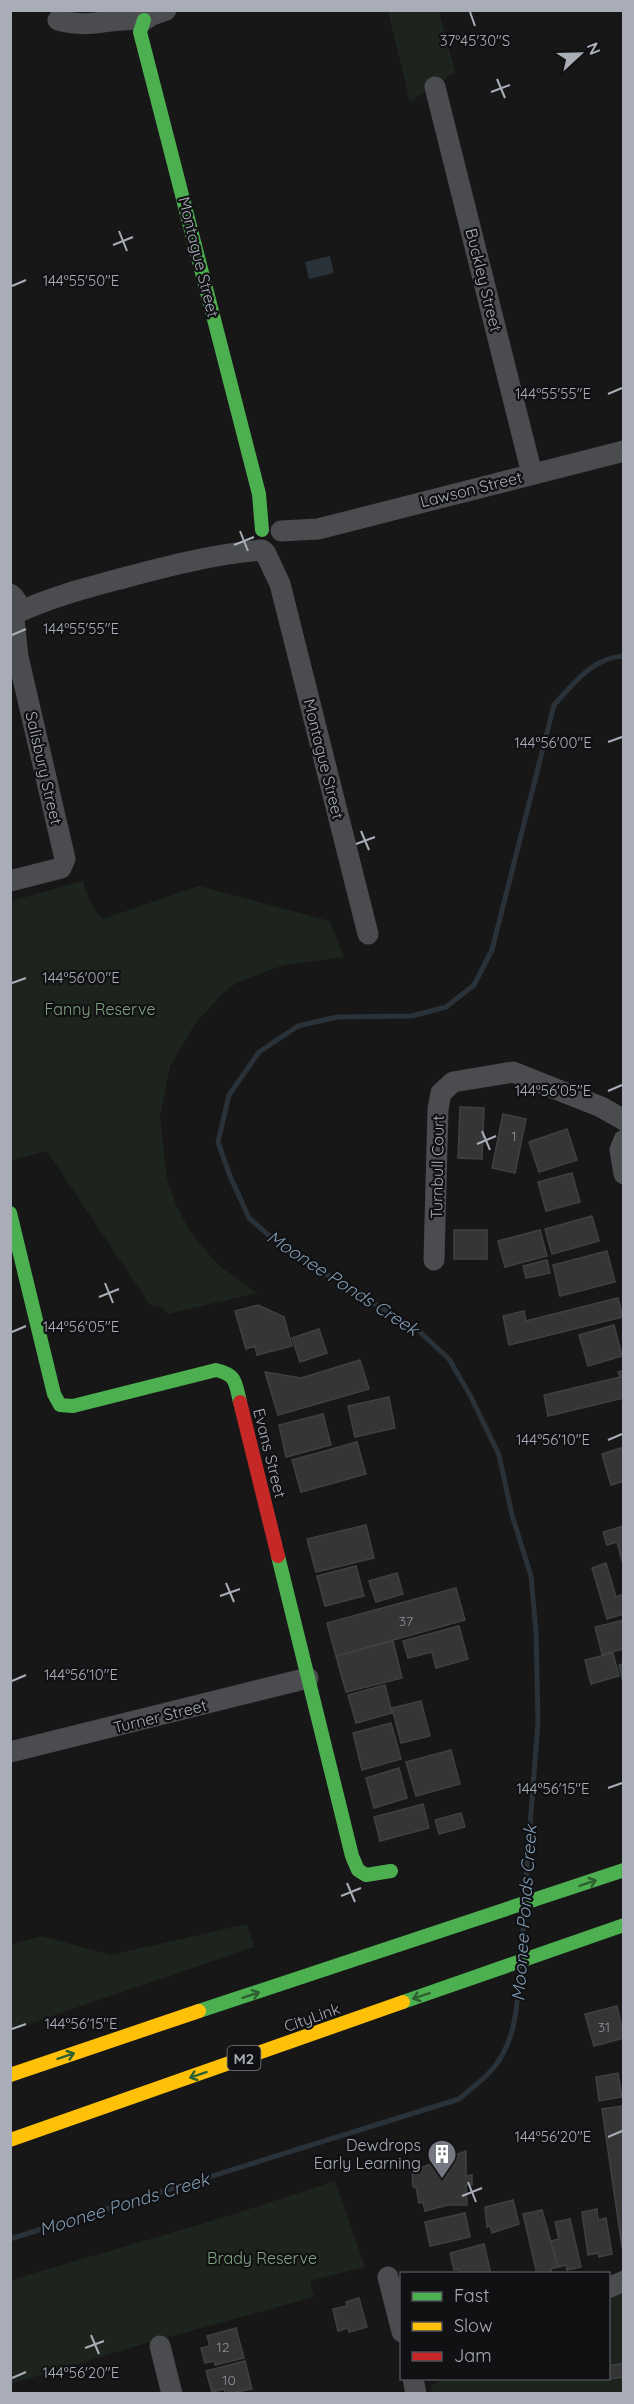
<svg xmlns="http://www.w3.org/2000/svg" width="634" height="2404" font-family="Quicksand,sans-serif">
	<style>
		.green { fill: #1d241e }
		.water { fill: #2a3239 }
		.lines { fill: none; stroke-linecap: round; stroke-linejoin: round }
		.stream { stroke: #2a3239; stroke-width: 5 }
		.building { fill: #353536; stroke: #3f4043; stroke-width: 1.5 }
		.street { stroke: #4b4c50; stroke-width: 21 }
		.fast { stroke: #4caf50; stroke-width: 14 }
		.slow { stroke: #ffc107; stroke-width: 14 }
		.jam { stroke: #c62828; stroke-width: 14 }
		.oneway { stroke: #2e6032 }
		.ticks { fill: none; stroke: #a8adb8; stroke-width: 2 }
		.labels { text-anchor: middle; dominant-baseline: central; stroke-width: 4.5; stroke-linejoin: round; paint-order: stroke }
		.number-label { font-size: 14px; fill: #8b8f98 }
		.shield { fill: #111113; stroke: #7b7e86; stroke-width: 1.5 }
		.shield-label { font-size: 15px; font-weight: bold; fill: #a8adb8 }
		.street-label { font-size: 16px; fill: #a8adb8; stroke: #111113 }
		.park-label { font-size: 16px; fill: #7fa381; stroke: #111113 }
		.poi-label { font-size: 16px; fill: #a8adb8; stroke: #111113; text-anchor: end }
		.water-label { font-size: 18px; font-style: italic; fill: #7f9bb3; stroke: #111113 }
		.ticks-label { font-size: 15px; text-anchor: middle; fill: #a8adb8; stroke: #111113; stroke-width: 4.5; stroke-linejoin: round; paint-order: stroke }
	</style>
	<rect width="100%" height="100%" fill="#171717"/>
	<!-- green -->
	<path class="green" d="M388,11H439L455,72L410,102Z
		M83,881C88,896 91,909 103,919L199,886L330,921L344,957L284,965L238,982L223,993L195,1024L170,1066L160,1117L167,1179L177,1207L191,1233L217,1264L257,1293L168,1314L160,1307L150,1305L47,1151L11,1160V901Z
		M247,1924L254,1947L11,2030V1944L42,1936L111,1955Z
		M335,2181L365,2267L310,2281L314,2297L150,2342L11,2384V2280L225,2217Z
		M623,2290V2393L433,2394L431,2386L445,2378H608L609,2298Z"/>
	<!-- water -->
	<path class="water" d="M330,256L334,273L309,279L305,262Z"/>
	<g class="lines">
		<!-- stream -->
		<path class="stream" d="M525,1891L538,1722L536,1632L531,1576L512,1515L499,1455L471,1397L449,1359L419,1331L281,1246L249,1218L230,1176L218,1142L229,1095L259,1052L298,1026L337,1017L412,1016L446,1007L474,985L492,950L554,705C573,684 593,657 624,656
			M522,1948L524,1915
			M10,2239L459,2099C468,2091 479,2083 488,2074C515,2047 517,2009 520,1972"/>
	</g>
	<!-- building -->
	<path class="building" d="M460,1107L484,1108L482,1159L458,1158Z
		M503,1114L526,1119L515,1173L492,1168Z
		M567,1129L577,1160L539,1172L529,1142Z
		M572,1173L580,1202L546,1211L538,1182Z
		M592,1216L599,1241L552,1254L545,1229Z
		M454,1230H487V1259H454Z
		M540,1230L547,1256L505,1267L498,1241Z
		M607,1251L615,1282L560,1296L553,1265Z
		M547,1260L550,1273L526,1278L523,1266Z
		M618,1298L623,1317L509,1345L503,1316L524,1311L526,1321Z
		M258,1305L284,1317L292,1346L257,1355L255,1346L246,1349L235,1311Z
		M614,1325L622,1356L588,1366L579,1335Z
		M319,1329L327,1353L300,1362L292,1338Z
		M360,1360L369,1389L278,1415L265,1372L301,1378Z
		M624,1370V1398L548,1416L544,1395L620,1377L618,1372Z
		M389,1397L395,1428L355,1437L348,1406Z
		M323,1414L331,1445L286,1457L279,1425Z
		M357,1442L366,1474L301,1492L292,1460Z
		M624,1447V1481L611,1485L602,1454Z
		M366,1525L374,1558L316,1572L307,1539Z
		M624,1526V1560L622,1561L617,1542L607,1545L603,1532Z
		M606,1563L616,1597L624,1594V1614L607,1619L592,1568Z
		M356,1566L364,1596L325,1606L317,1576Z
		M397,1573L403,1594L376,1602L369,1581Z
		M456,1588L465,1620L336,1656L327,1623Z
		M624,1620V1649L602,1654L595,1627Z
		M459,1626L468,1659L436,1668L432,1652L408,1658L403,1641Z
		M393,1641L402,1678L346,1692L336,1656Z
		M613,1653L619,1676L591,1684L585,1660Z
		M624,1664V1682H623L619,1665Z
		M385,1685L392,1713L356,1723L348,1695Z
		M421,1701L430,1736L401,1743L392,1708Z
		M391,1723L401,1759L362,1770L353,1733Z
		M451,1750L460,1784L416,1796L406,1762Z
		M399,1768L407,1798L374,1808L366,1778Z
		M423,1804L429,1828L380,1841L374,1817Z
		M461,1813L465,1827L439,1834L435,1820Z
		M617,2006L624,2038L594,2046L585,2014Z
		M618,2073L622,2097L599,2101L596,2077Z
		M622,2106L624,2247H622L602,2109Z
		M466,2151V2176L472,2175V2185H466L467,2205H448L425,2211L423,2202L419,2203L416,2187H413L412,2171Z
		M513,2200L519,2224L492,2233L490,2226L487,2227L485,2207Z
		M597,2209L598,2220L606,2218L612,2254L599,2257L598,2253L588,2255L582,2212Z
		M542,2210L558,2267L551,2269L552,2274H537L523,2214Z
		M465,2213L470,2237L430,2246L425,2222Z
		M570,2219L581,2267L567,2270L566,2265L558,2267L551,2241L559,2239L555,2222Z
		M484,2244L491,2274H459L458,2269L454,2270L450,2253Z
		M359,2298L367,2327L349,2332L348,2328L338,2331L333,2309L347,2306L346,2302Z
		M236,2328L244,2358L215,2365L214,2361L205,2363L201,2348L210,2346L207,2336Z
		M245,2361L252,2389L226,2394L224,2389L212,2392L206,2371Z
		M624,2363V2377L609,2379L608,2366Z"/>
	<g class="lines">
		<!-- street -->
		<path class="street" d="M58,20C91,30 111,16 144,20L152,15L166,10
			M435,87L532,474
			M281,531L318,529L624,451
			M265,552L280,584L368,934
			M10,594C21,602 21,613 11,621
			M19,612C54,596 90,587 127,577C172,565 216,554 262,550
			M10,881L61,868L65,859L18,657L14,619
			M624,1140L620,1150L624,1174
			M434,1260L438,1109L441,1093L453,1082L513,1072L601,1107L624,1120
			M10,1752L308,1678
			M388,2277L402,2332
			M608,2288L624,2281
			M160,2346L172,2394
			M413,2378L416,2394"/>
		<!-- fast -->
		<path class="fast" d="M144,20L140,32L259,494L262,530
			M10,1213L54,1394L60,1405L73,1406L216,1370C237,1375 235,1382 240,1402
			M278,1556L352,1856L358,1870L366,1875L391,1871
			M403,2002L624,1925
			M199,2011L624,1870"/>
		<!-- slow -->
		<path class="slow" d="M10,2075L199,2011
			M10,2140L403,2002"/>
		<!-- jam -->
		<path class="jam" d="M240,1402L278,1556"/>
	</g>
	<!-- one-way arrows -->
	<defs><path id="oneway-shaft" d="M-6 0H5M1.5-3L5.5 0L1.5 3" fill="none" stroke-width="1.6" stroke-linecap="round" stroke-linejoin="round" transform="scale(1.5)"/></defs>
	<g class="oneway">
		<use href="#oneway-shaft" transform="translate(588 1883) rotate(-19)"/>
		<use href="#oneway-shaft" transform="translate(251 1995) rotate(-18)"/>
		<use href="#oneway-shaft" transform="translate(421 1996) rotate(161)"/>
		<use href="#oneway-shaft" transform="translate(66 2056) rotate(-19)"/>
		<use href="#oneway-shaft" transform="translate(198 2075) rotate(161)"/>
	</g>
	<!-- ticks -->
	<path class="ticks" d="M470,12L475,26M497,79L505,98M491,92L510,85M119,231L127,251M113,245L133,237M12,286L26,280M608,394L622,388M240,531L248,551M234,545L254,537M12,635L26,629M608,742L622,737M361,831L369,850M356,844L375,837M12,983L26,978M608,1091L622,1085M482,1131L490,1150M477,1144L496,1136M105,1283L113,1303M99,1297L119,1289M12,1332L26,1326M608,1440L622,1434M226,1583L234,1602M220,1596L240,1589M12,1681L26,1675M608,1788L622,1783M347,1883L355,1902M341,1896L361,1888M12,2029L26,2024M608,2137L622,2131M468,2182L476,2202M462,2196L482,2188M91,2335L99,2354M85,2348L104,2341M12,2378L26,2372"/>
	<!-- icons -->
	<defs>
		<g id="building-pin" transform="scale(1.5)"><path d="M0 17L-7.5 6A9.5 9.5 0 1 1 7.5 6Z" fill="#757880" stroke="#111113"/><path d="M-4-6H4V6H1V3H-1V6H-4ZM-2.5-4.3h1.7v1.8h-1.7ZM.8-4.3h1.7v1.8H.8ZM-2.5-1h1.7V.8h-1.7ZM.8-1h1.7V.8H.8Z" fill="#fff"/></g>
	</defs>
	<g fill-rule="evenodd">
		<use href="#building-pin" x="442" y="2154"/>
	</g>
	<g class="labels">
		<!-- number labels -->
		<g class="number-label">
			<text x="514" y="1136">1</text>
			<text x="406" y="1621">37</text>
			<text x="604" y="2027">31</text>
			<text x="223" y="2347">12</text>
			<text x="229" y="2380">10</text>
		</g>
		<!-- shield labels -->
		<rect class="shield" x="227.5" y="2046" width="33" height="24" rx="4.5"/>
		<g class="shield-label">
			<text x="244" y="2058">M2</text>
		</g>
		<!-- street labels -->
		<g class="street-label">
			<text transform="translate(199 257) rotate(76)">Montague Street</text>
			<text transform="translate(484 280) rotate(76)">Buckley Street</text>
			<text transform="translate(471 489) rotate(-14)">Lawson Street</text>
			<text transform="translate(324 759) rotate(76)">Montague Street</text>
			<text transform="translate(44 768) rotate(77)">Salisbury Street</text>
			<text transform="translate(437 1167) rotate(-89)">Turnbull Court</text>
			<text transform="translate(270 1453) rotate(76)">Evans Street</text>
			<text transform="translate(160 1716) rotate(-14)">Turner Street</text>
			<text transform="translate(312 2017) rotate(-19)">CityLink</text>
		</g>
		<!-- park labels -->
		<g class="park-label">
			<text x="100" y="1009">Fanny Reserve</text>
			<text x="262" y="2258">Brady Reserve</text>
		</g>
		<!-- poi labels -->
		<g class="poi-label">
			<text x="421" y="2145">Dewdrops<tspan x="421" dy="18">Early Learning</tspan></text>
		</g>
		<!-- water labels -->
		<g class="water-label">
			<text transform="translate(343 1283) rotate(33)">Moonee Ponds Creek</text>
			<text transform="translate(524 1913) rotate(-86)">Moonee Ponds Creek</text>
			<text transform="translate(124 2204) rotate(-17)">Moonee Ponds Creek</text>
		</g>
	</g>
	<g class="ticks-label">
		<text x="475" y="46">37°45'30"S</text>
		<text x="81" y="286">144°55'50"E</text>
		<text x="553" y="399">144°55'55"E</text>
		<text x="81" y="634">144°55'55"E</text>
		<text x="553" y="748">144°56'00"E</text>
		<text x="81" y="983">144°56'00"E</text>
		<text x="553" y="1096">144°56'05"E</text>
		<text x="81" y="1332">144°56'05"E</text>
		<text x="553" y="1445">144°56'10"E</text>
		<text x="81" y="1680">144°56'10"E</text>
		<text x="553" y="1794">144°56'15"E</text>
		<text x="81" y="2029">144°56'15"E</text>
		<text x="553" y="2142">144°56'20"E</text>
		<text x="81" y="2378">144°56'20"E</text>
	</g>
	<!-- border -->
	<rect width="634" height="2404" fill="none" stroke="#a8adb8" stroke-width="24"/>
	<!-- legend -->
	<rect x="400" y="2272" width="210" height="108" fill="#111113" stroke="#4d4f55" stroke-width="1.5"/>
	<rect x="412" y="2292" width="30" height="9" fill="#4caf50" stroke="#4d4f55" stroke-width="1.5"/>
	<text x="454" y="2302" font-size="18" fill="#a8adb8">Fast</text>
	<rect x="412" y="2322" width="30" height="9" fill="#ffc107" stroke="#4d4f55" stroke-width="1.5"/>
	<text x="454" y="2332" font-size="18" fill="#a8adb8">Slow</text>
	<rect x="412" y="2352" width="30" height="9" fill="#c62828" stroke="#4d4f55" stroke-width="1.5"/>
	<text x="454" y="2362" font-size="18" fill="#a8adb8">Jam</text>
	<!-- north arrow -->
	<g transform="translate(580 54) rotate(68)" stroke="#111113" stroke-width="4.5" paint-order="stroke">
	<path d="M0-4.5L10 22L0 15L-10 22Z" fill="#a8adb8"/>
	<text y="-9" font-size="16" font-weight="bold" text-anchor="middle" fill="#a8adb8">N</text>
	</g>
</svg>
